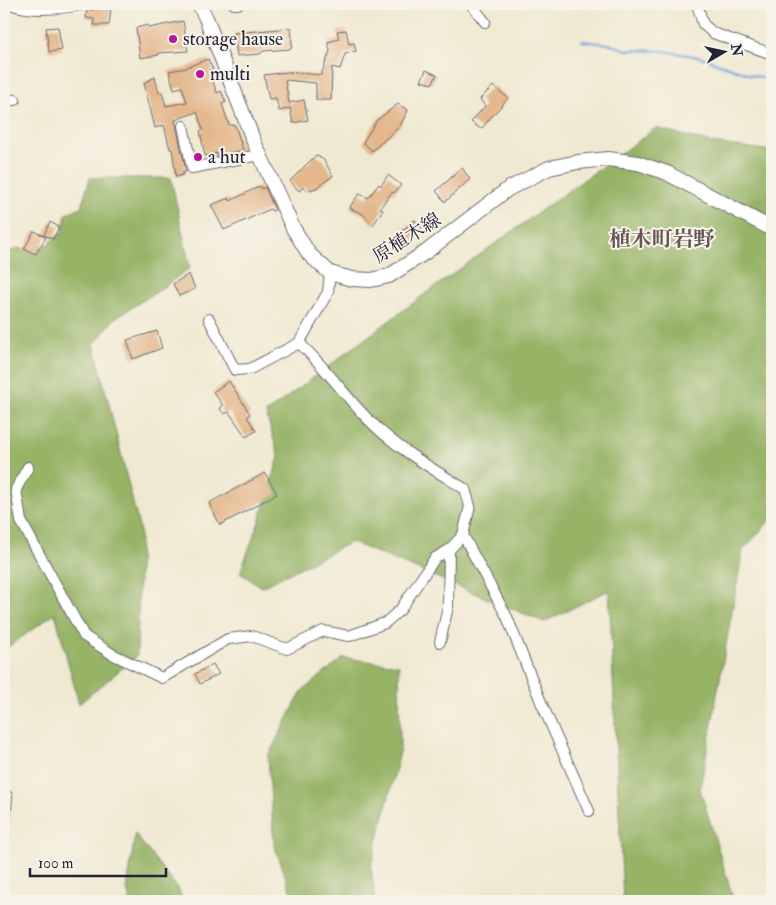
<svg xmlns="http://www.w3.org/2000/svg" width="776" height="905" font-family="'IM FELL Double Pica','Noto Serif JP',serif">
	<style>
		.forest { fill: #96b366; stroke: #5c6a50 }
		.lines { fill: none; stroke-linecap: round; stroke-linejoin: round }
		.stream { stroke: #6fa3db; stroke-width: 2.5 }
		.building { fill: #e4b78c }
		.minor-casing { stroke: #6a6870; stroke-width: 12 }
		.secondary-casing { stroke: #6a6870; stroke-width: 16 }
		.minor { stroke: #fff; stroke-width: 10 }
		.secondary { stroke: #fff; stroke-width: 14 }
		.poi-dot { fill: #b5179e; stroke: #f7f3e8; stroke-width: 2 }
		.labels { text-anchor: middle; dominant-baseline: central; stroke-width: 4; stroke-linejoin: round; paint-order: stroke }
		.poi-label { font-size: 19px; fill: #22223b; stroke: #f7f3e8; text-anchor: start }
		.street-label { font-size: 19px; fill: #22223b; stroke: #f7f3e8 }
		.quarter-label { font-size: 21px; font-weight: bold; fill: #665657; stroke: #f7f3e8 }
	</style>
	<rect width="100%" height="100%" fill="#f7f3e8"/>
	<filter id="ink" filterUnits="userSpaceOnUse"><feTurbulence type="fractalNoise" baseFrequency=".02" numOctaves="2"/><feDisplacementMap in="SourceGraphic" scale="10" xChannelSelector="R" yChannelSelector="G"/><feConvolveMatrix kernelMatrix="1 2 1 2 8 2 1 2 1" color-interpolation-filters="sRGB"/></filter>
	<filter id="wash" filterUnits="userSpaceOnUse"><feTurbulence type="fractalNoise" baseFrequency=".0096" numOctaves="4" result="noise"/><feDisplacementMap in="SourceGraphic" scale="20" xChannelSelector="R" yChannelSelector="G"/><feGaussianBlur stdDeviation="1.12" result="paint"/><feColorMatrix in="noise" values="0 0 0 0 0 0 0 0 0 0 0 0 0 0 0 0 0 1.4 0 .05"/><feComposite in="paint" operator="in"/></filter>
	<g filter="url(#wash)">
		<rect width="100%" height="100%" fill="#f0e9d2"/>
		<!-- forest -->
		<path class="forest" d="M656,128L712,143L772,151V518L743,550L700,789L734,901H623L609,590L544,622L351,542L262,587L240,573L260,519L279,457L266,413L421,297Z
			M90,178H171L190,268L158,291L115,318L94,344L140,531L137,656L79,704L55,613L4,650V256L17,248L29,251L48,244L63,232L66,214L81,207Z
			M343,658L399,665L400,752L371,866L375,901H294L274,844L268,756L302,691Z
			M135,834L179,890L182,901H130L127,889Z"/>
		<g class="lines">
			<!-- stream -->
			<path class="stream" d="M582,41L609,44L627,50L663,51L700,57L751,75L772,79"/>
		</g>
		<g id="blocks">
			<!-- building -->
			<path class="building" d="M94,7L111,8L109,25H94V19L86,18L87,10H94Z
				M183,21L188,51L158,53L159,55L140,58L136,28L148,25L149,28Z
				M58,27L62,50L49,52L46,28Z
				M291,28L292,46L291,49L263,51L260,54L237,56L234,33Z
				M346,30L349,44L354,43L356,51L345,54L340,69L332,67L331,100H316V83L285,80L289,103L304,100L308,120L293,123L290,108L279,111L276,98L269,99L264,75L287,72L321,75L330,51L328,42L339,39L337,31Z
				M208,59L213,70H209L217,93L221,91L226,102L222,104L229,125H235L243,150L217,156V153L205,156L200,131L203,130L197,112L175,120L186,172H183V175L176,177L172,149H170L164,125L155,128L144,83L155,77L159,93L162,92L166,106L187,102L182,87L174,89L169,71L187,68V67Z
				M426,70L437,75L432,84L421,81Z
				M493,86L508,98L481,129L471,122L485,106L480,99Z
				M398,104L408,110L400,126L372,151L363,142L377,120Z
				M316,155L324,160L333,176L316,188L307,191L304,187L299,191L290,181Z
				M462,168L470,179L445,202L436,191Z
				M388,175L401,185L394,193L392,192L380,208L383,210L373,225L363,214L349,208L359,194L368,198L379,184L381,186Z
				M260,186L262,189L265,187L275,210L272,211L270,209L224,230L211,205L229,198L230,201Z
				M415,220L422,228L405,247L397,236Z
				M50,222L59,227L53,239L44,235Z
				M34,231L46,237L36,254L24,249Z
				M189,274L195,289L179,296L173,284Z
				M157,331L162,348L133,359L127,340Z
				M229,381L250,414L247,417L256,431L246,437L229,412L224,414L220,409L223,405L213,392Z
				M265,473L277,494L220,525L209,503Z
				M213,664L219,674L200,684L195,674Z"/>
		</g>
	</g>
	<g filter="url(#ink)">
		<use href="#blocks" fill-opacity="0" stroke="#6a6870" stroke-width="1"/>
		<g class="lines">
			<!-- minor casing -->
			<g class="minor-casing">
				<path id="minor" d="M10,4C32,12 62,9 84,4
					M234,4H238
					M471,4L485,22
					M697,4L703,24L713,33L772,54
					M4,100H15
					M183,126L192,168L259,155
					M209,319L235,370L250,369L299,343L328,292L330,273
					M299,343C327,368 347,400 374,425C401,451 433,469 465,489L470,506L463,535L449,550L448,607L440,642
					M28,467L16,489L21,521L84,636L112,654L162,678L228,639L252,636L287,649L323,631L349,636L385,623L400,610L435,558L449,550
					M463,535L507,617L541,702L589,811
					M4,836L7,796"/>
			</g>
			<!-- secondary casing -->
			<g class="secondary-casing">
				<path id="secondary" d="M199,4L206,18L254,142L293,228L309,254L330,273L352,279L371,280L389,276L426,252L508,189L549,168L578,162L608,159L638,163L667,173L772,229"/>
			</g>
			<!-- minor -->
			<use href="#minor" class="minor"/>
			<!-- secondary -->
			<use href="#secondary" class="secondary"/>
		</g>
	</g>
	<!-- markers -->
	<g class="poi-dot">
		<circle cx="173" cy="39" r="5"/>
		<circle cx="200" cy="74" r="5"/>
		<circle cx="198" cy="157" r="5"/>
	</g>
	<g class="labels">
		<!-- poi labels -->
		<g class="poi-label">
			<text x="183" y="39">storage hause</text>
			<text x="210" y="74">multi</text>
			<text x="208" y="157">a hut</text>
		</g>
		<!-- street labels -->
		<g class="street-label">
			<text transform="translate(407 238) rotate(-32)">原植木線</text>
		</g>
		<!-- quarter labels -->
		<g class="quarter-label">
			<text x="662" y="239">植木町岩野</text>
		</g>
	</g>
	<!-- margin -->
	<rect width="776" height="905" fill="none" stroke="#f7f3e8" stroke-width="20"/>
	<!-- north arrow -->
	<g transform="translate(724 52) rotate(81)" stroke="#f7f3e8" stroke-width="4" paint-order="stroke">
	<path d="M0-4L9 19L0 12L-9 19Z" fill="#22223b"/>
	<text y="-8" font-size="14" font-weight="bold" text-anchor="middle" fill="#22223b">N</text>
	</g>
	<!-- scale -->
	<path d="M30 868v8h136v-8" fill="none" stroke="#22223b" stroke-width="2.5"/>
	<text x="38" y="868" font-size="15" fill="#22223b" stroke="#f7f3e8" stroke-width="4" paint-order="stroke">100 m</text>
</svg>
